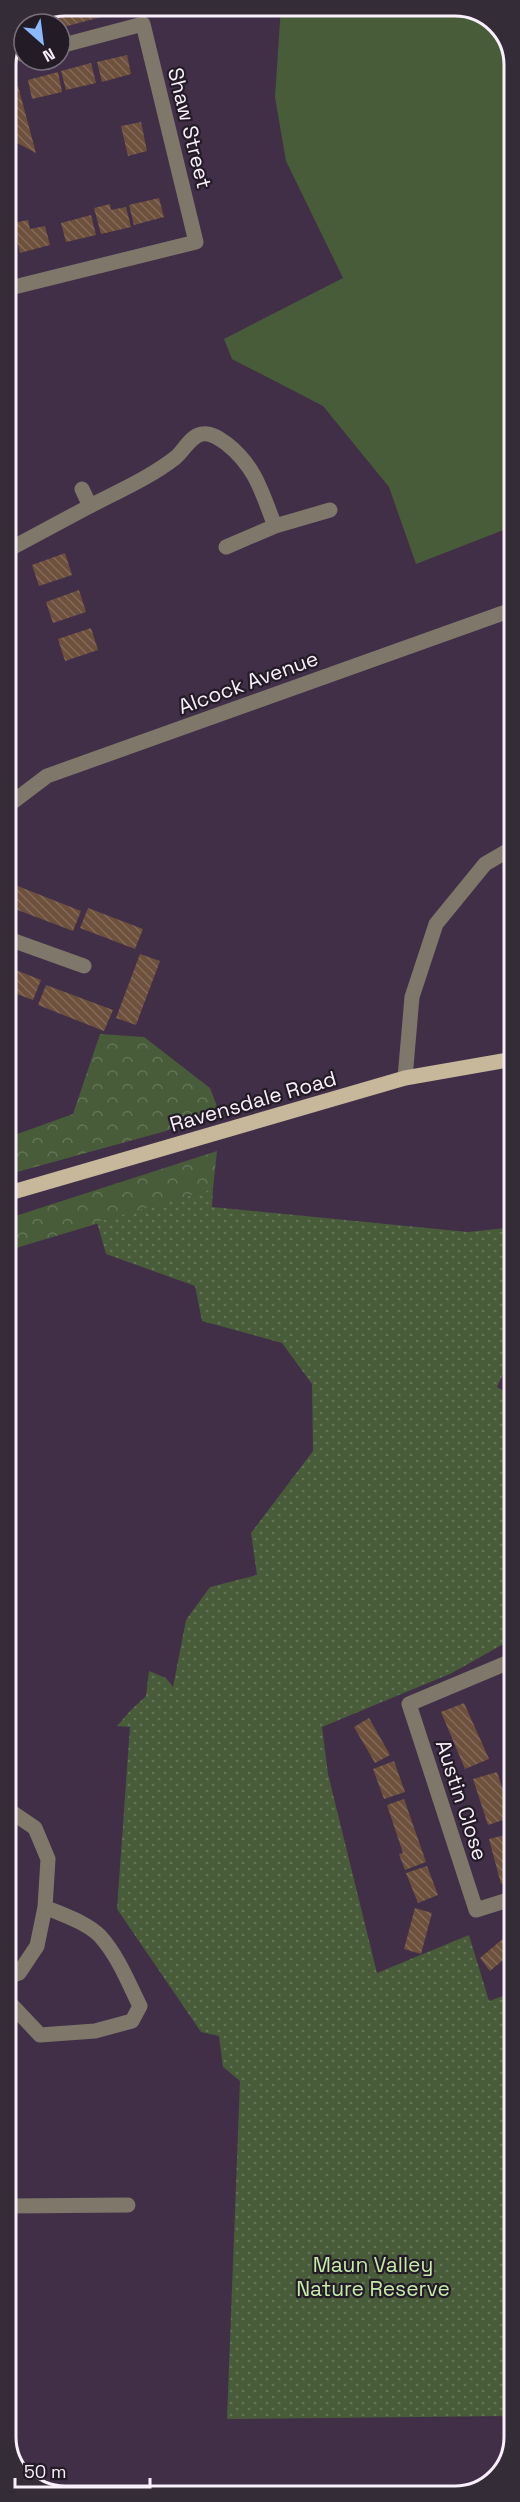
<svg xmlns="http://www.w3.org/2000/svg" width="520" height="2502" font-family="'Space Grotesk',sans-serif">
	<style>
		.grass { fill: #485c39 }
		.forest { fill: url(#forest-crowns) }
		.park { fill: url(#park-dots) }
		.building { fill: url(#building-back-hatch) }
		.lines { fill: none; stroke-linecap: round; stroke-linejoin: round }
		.minor { stroke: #7f786a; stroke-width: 15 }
		.major { stroke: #c7b79b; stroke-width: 15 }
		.labels { text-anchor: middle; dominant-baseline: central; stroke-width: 4.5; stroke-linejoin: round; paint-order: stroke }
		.street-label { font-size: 21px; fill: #faf0fd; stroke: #231b26 }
		.park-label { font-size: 21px; fill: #c5eaaa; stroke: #231b26 }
		.rim { fill: none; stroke: #faf0fd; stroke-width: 3 }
	</style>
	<defs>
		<pattern id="forest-crowns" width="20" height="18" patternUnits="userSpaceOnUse" patternTransform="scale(1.5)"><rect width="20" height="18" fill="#485c39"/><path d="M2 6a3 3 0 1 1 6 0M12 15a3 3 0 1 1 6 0" fill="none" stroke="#637457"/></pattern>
		<pattern id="park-dots" width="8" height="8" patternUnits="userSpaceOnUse" patternTransform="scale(1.5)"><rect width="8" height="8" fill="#485c39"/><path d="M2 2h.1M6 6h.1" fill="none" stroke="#637457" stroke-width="1.8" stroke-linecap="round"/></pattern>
		<pattern id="building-back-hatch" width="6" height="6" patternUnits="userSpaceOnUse" patternTransform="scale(1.5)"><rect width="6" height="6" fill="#6d513c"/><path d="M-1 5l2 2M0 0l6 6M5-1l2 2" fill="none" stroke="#836a59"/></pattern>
	</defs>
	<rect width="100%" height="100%" fill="#412f48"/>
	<!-- grass -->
	<path class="grass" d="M281,6H462L496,23L513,57L514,526L416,564L389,487L323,406L232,359L224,339L343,278L286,161L275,97Z"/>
	<!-- forest -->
	<path class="forest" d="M100,1034L144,1037L210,1088L218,1109L166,1131L6,1175V1138L73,1114Z
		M217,1151L213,1189L6,1251V1219Z"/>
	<!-- park -->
	<path class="park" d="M213,1189L212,1207L468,1232L514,1227V1351L497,1387L514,1397V1429L507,1446L514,1449V1638L452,1673L322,1727L328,1774L377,1973L469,1935L489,2001L514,1992V2416L227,2419L240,2081L223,2067L219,2036L201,2032L117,1909L130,1727L117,1726L131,1710L146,1696L149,1671L166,1678L173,1687L186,1620L210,1587L257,1575L251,1533L313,1451L312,1384L282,1343L202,1321L195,1286L106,1254L97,1222Z"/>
	<!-- building -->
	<path class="building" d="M65,6H138V7L60,28V24L41,22L47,13Z
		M127,55L131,74L102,82L97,62Z
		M91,63L96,83L66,90L61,71Z
		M58,72L62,92L32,99L28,80Z
		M18,86L36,153L6,137V92Z
		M141,122L147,151L128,156L121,126Z
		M159,198L164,217L134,225L129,205Z
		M110,204L111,210L126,207L131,227L101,234L94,208Z
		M91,215L96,235L66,242L61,223Z
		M28,220L30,229L45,226L50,245L20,253L13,223Z
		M10,234L15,254L6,256V235Z
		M65,553L72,575L39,586L32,565Z
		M79,590L86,612L53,623L46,602Z
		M91,628L98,650L65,661L58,639Z
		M15,885L81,911L73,931L7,906Z
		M88,908L143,929L135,949L80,928Z
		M140,954L160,961L136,1025L116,1018Z
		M6,966L41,980L33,1000L6,990Z
		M46,985L113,1010L104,1031L38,1005Z
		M464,1703L489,1759L465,1769L441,1712Z
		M369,1718L390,1755L375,1763L354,1727Z
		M394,1761L405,1792L384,1799L373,1769Z
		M497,1772L512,1817L488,1825L473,1779Z
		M404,1799L426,1862L405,1870L399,1854L403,1853L387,1805Z
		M513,1833L514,1880L501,1884L489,1839Z
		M427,1866L438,1895L418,1903L406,1873Z
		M415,1908L432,1913L421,1954L404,1949Z
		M512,1931L514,1951L490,1971L480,1958Z"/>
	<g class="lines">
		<!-- minor -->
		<path class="minor" d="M13,49L24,55
			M6,289L196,242L143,24L60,46
			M90,506C119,491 149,478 175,458C184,451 190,436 202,434C211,432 220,439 227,444C256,467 262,493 275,526
			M226,547L275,526L330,510
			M6,551L90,506L82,489
			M6,810L10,804L47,776L514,609
			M6,938L84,966
			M405,1078L412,997L436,924L485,864L514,847
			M514,1660L409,1704L476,1910L514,1898
			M6,1813H13L35,1828L48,1859L45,1907L37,1946L19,1973L6,1977
			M6,1999L40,2035L95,2031L132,2021L140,2006C128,1982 118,1956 100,1936C86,1922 63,1915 45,1907
			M7,2206L128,2205"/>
		<!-- major -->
		<path class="major" d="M6,1194L405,1078L514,1059"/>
	</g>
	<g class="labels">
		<!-- street labels -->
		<g class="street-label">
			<text transform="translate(190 128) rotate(76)">Shaw Street</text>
			<text transform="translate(248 682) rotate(-20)">Alcock Avenue</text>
			<text transform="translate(253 1101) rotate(-16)">Ravensdale Road</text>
			<text transform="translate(462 1800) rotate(72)">Austin Close</text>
		</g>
		<!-- park labels -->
		<g class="park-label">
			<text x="373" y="2264">Maun Valley<tspan x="373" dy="24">Nature Reserve</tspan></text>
		</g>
	</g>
	<!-- crop -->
	<path d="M0 0H520V2502H0ZM65 16H455A49 49 0 0 1 504 65V2437A49 49 0 0 1 455 2486H65A49 49 0 0 1 16 2437V65A49 49 0 0 1 65 16Z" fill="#342c37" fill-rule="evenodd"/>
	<path class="rim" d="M65 16H455A49 49 0 0 1 504 65V2437A49 49 0 0 1 455 2486H65A49 49 0 0 1 16 2437V65A49 49 0 0 1 65 16Z"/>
	<!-- north arrow -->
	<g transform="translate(42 42) rotate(152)"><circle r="28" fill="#231b26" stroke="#79707c" stroke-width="1.5"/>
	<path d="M0-4.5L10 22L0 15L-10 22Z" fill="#8cb9fc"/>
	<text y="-9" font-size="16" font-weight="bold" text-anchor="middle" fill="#faf0fd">N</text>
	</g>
	<!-- scale -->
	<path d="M15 2478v9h135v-9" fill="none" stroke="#faf0fd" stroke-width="3"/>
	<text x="24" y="2478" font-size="18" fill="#faf0fd" stroke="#231b26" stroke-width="4.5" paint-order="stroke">50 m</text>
</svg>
